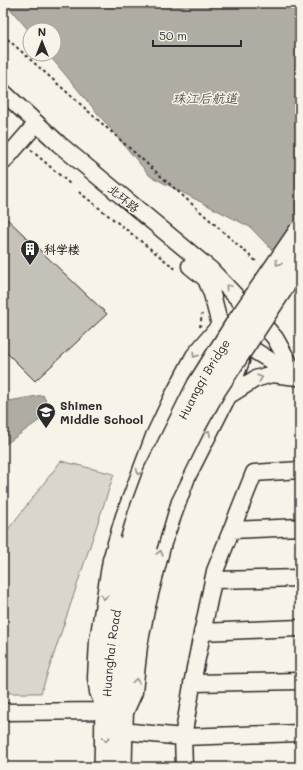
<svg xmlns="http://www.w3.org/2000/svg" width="303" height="770" font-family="Mali,'LXGW WenKai TC',sans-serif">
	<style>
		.green { fill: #dad6cc; stroke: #82807c }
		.water { fill: #afaca4; stroke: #7a7874 }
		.building { fill: #c4c1b9; stroke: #2b2b2b }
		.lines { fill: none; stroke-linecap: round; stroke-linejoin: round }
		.minor-casing { stroke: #2b2b2b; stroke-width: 19 }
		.major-casing { stroke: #2b2b2b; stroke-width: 24 }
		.path { stroke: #2b2b2b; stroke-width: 2; stroke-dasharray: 3 3; stroke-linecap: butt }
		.minor { stroke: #f7f3e8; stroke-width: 16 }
		.major { stroke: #f7f3e8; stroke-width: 21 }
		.major-bridge-casing { stroke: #2b2b2b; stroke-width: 24; stroke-linecap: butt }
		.major-bridge { stroke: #f7f3e8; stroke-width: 21 }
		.oneway { stroke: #918f8a }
		.labels { text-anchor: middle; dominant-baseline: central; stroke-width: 3; stroke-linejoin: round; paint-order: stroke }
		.street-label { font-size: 12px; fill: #2b2b2b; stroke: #f7f3e8 }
		.poi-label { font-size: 12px; font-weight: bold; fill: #2b2b2b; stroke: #f7f3e8; text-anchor: start }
		.water-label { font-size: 13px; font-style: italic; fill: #53524f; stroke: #f7f3e8 }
	</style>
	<rect width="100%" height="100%" fill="#f7f3e8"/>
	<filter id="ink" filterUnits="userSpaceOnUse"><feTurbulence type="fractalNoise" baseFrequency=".025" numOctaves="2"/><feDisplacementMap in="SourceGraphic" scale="8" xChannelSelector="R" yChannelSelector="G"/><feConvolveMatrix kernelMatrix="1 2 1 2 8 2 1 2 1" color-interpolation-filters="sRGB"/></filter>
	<g filter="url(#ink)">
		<!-- green -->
		<path class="green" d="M61,461L114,474L41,693H3V536Z"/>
		<!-- water -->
		<path class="water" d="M3,3H300V279L250,227L150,176L48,54H54V30H30V32L13,12Z
			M43,395L51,412L3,446V402Z"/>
		<!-- building -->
		<path class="building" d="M4,216L107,314L35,381L3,349V217Z"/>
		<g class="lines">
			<!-- minor casing -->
			<g class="minor-casing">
				<path id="minor" d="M3,92L59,144L211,270L244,305
					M3,162L30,131
					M190,266L206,279L212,294L220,325
					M261,322L275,338L297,377
					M247,346L292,374
					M228,396L255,379L272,374L297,377
					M231,530L300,527
					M213,580L300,578
					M202,632L300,628
					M192,683L300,681
					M3,712L106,711L98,692L96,678L98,640L111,560L124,516L154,436L171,400L194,356L220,325
					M125,712L134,692L139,646L146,610L163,543L187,477L228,396L241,361
					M122,731L183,737L300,733
					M184,767L183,737L195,668L215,571L254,473L300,470"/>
			</g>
			<!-- major casing -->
			<g class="major-casing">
				<g id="major">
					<path id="s1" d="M105,767C106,739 105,710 107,682C110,634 120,587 131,541"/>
					<path d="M121,767C122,717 123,667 130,617C134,593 140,569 146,546"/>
				</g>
			</g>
			<!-- path -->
			<path class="path" d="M3,35L258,263
				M31,150L70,184
				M79,192L177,270
				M200,327L202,314"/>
			<!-- minor -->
			<use href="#minor" class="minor"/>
			<!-- major -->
			<use href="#major" class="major"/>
			<!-- major-bridge casing -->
			<g class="major-bridge-casing">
				<g id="major-bridge">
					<path id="s2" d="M131,541L139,514L154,473L198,385L235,326L300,231"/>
					<path d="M146,546L161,495L195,426L215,390L300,261"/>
				</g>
			</g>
			<!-- major-bridge -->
			<use href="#major-bridge" class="major-bridge"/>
		</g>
		<!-- one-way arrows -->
		<defs><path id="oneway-chevron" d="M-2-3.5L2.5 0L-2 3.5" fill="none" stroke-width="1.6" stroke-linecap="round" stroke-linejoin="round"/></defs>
		<g class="oneway">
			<use href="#oneway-chevron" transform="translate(278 263) rotate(125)"/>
			<use href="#oneway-chevron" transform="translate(228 287) rotate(-130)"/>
			<use href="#oneway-chevron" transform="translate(195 355) rotate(125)"/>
			<use href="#oneway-chevron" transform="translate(260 378) rotate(-19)"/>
			<use href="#oneway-chevron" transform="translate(208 433) rotate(-62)"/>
			<use href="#oneway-chevron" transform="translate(139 472) rotate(112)"/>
			<use href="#oneway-chevron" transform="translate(160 553) rotate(-75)"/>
			<use href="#oneway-chevron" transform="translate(104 597) rotate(100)"/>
			<use href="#oneway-chevron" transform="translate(136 681) rotate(-82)"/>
			<use href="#oneway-chevron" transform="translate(106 739) rotate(91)"/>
		</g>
	</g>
	<!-- icons -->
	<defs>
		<g id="building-pin" transform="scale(1)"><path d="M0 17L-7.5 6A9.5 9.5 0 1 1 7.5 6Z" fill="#2b2b2b" stroke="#f7f3e8"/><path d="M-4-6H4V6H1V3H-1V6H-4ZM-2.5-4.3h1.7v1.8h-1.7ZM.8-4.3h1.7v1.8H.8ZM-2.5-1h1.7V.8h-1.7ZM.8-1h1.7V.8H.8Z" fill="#fff"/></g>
		<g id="school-pin" transform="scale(1)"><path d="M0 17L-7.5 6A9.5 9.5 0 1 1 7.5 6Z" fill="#2b2b2b" stroke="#f7f3e8"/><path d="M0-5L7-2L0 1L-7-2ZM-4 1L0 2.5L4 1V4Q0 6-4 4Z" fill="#fff"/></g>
	</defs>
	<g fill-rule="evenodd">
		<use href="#building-pin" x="30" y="249"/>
		<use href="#school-pin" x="46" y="412"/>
	</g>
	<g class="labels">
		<!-- street labels -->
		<g class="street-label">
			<text transform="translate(124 198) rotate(40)">北环路</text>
			<text stroke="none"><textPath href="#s2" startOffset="178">Huangqi Bridge</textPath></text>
			<text stroke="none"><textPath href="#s1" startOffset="114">Huanghai Road</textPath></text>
		</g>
		<!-- poi labels -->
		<g class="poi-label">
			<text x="44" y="249">科学楼</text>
			<text x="60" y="405">Shimen<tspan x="60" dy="14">Middle School</tspan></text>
		</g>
		<!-- water labels -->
		<g class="water-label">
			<text x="205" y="97">珠江后航道</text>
		</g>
	</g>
	<!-- margin -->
	<rect width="303" height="770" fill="none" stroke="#f7f3e8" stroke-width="16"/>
	<rect x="8" y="8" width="287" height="754" fill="none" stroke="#2b2b2b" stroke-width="1.5" filter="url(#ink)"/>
	<!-- north arrow -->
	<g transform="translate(42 42)"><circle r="19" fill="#f7f3e8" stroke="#a5a39c"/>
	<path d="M0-3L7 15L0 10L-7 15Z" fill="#2b2b2b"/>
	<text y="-6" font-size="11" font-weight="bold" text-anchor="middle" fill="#2b2b2b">N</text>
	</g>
	<!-- scale -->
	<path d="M153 40v6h88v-6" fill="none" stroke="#2b2b2b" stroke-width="2"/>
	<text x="159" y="40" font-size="12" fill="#2b2b2b" stroke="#f7f3e8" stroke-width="3" paint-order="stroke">50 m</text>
</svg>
